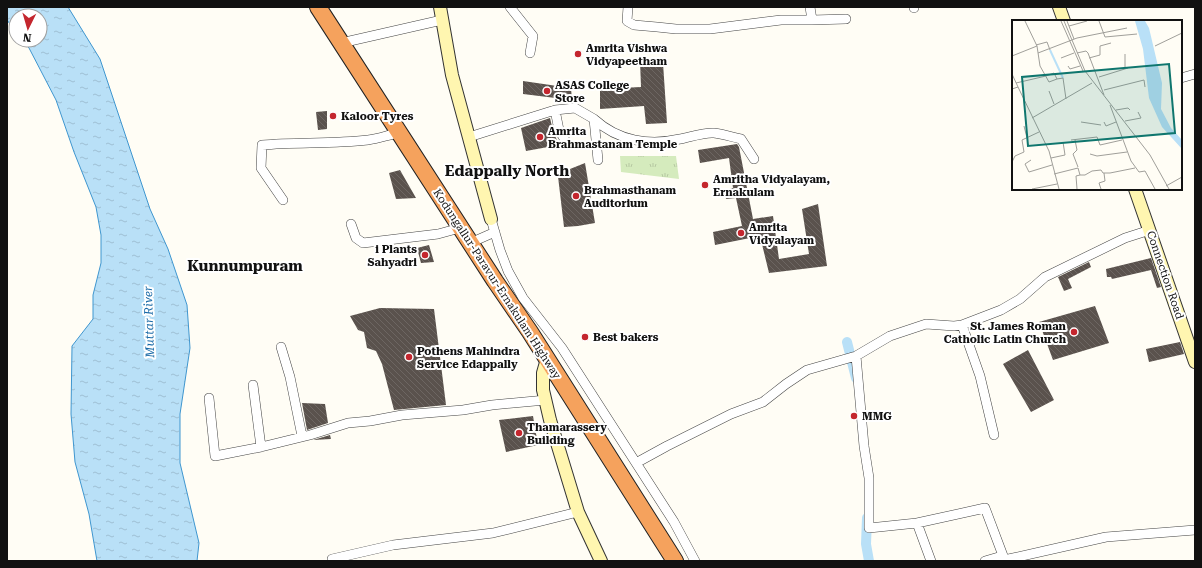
<svg xmlns="http://www.w3.org/2000/svg" width="1202" height="568" font-family="'Roboto Serif',serif">
	<style>
		.park { fill: url(#park-tufts) }
		.water { fill: url(#water-ripples); stroke: #3f96cf }
		.lines { fill: none; stroke-linecap: round; stroke-linejoin: round }
		.canal { stroke: #b9e0f7; stroke-width: 10 }
		.building { fill: url(#building-back-hatch) }
		.street-casing { stroke: #444; stroke-width: 10 }
		.secondary-casing { stroke: #333; stroke-width: 14 }
		.highway-casing { stroke: #222; stroke-width: 18 }
		.street { stroke: #fff; stroke-width: 9 }
		.secondary { stroke: #fff6b0; stroke-width: 12 }
		.highway { stroke: #f5a25d; stroke-width: 16 }
		.poi-dot { fill: #c4262e; stroke: #fff; stroke-width: 1.5 }
		.labels { text-anchor: middle; dominant-baseline: central; stroke-width: 4; stroke-linejoin: round; paint-order: stroke }
		.poi-label { font-size: 11px; font-weight: bold; fill: #111; stroke: #fff; text-anchor: start }
		.street-label { font-size: 11px; fill: #111; stroke: #fff }
		.water-label { font-size: 12px; font-style: italic; fill: #1768a6; stroke: #fff }
		.district-label { font-size: 15px; font-weight: bold; fill: #111; stroke: #fff }
		.inset-river { fill: none; stroke: #b9e0f7; stroke-width: 2 }
		.inset-road { fill: none; stroke: #a09f9a; stroke-width: 1 }
		.view { fill: #0f766e; fill-opacity: 0.15; stroke: #0f766e; stroke-width: 2 }
		.inset-edge { fill: none; stroke: #111; stroke-width: 2 }
	</style>
	<defs>
		<pattern id="park-tufts" width="24" height="20" patternUnits="userSpaceOnUse"><rect width="24" height="20" fill="#d5ebbd"/><path d="M3 7l-1-3M5 7V3M7 7l1-3M15 17l-1-3M17 17v-4M19 17l1-3" fill="none" stroke="#b6c8a1"/></pattern>
		<pattern id="water-ripples" width="26" height="14" patternUnits="userSpaceOnUse"><rect width="26" height="14" fill="#b9e0f7"/><path d="M2 4q2-2 4 0t4 0M15 11q2-2 4 0t4 0" fill="none" stroke="#9ebfd3"/></pattern>
		<pattern id="building-back-hatch" width="6" height="6" patternUnits="userSpaceOnUse"><rect width="6" height="6" fill="#5a524d"/><path d="M-1 5l2 2M0 0l6 6M5-1l2 2" fill="none" stroke="#6d6662"/></pattern>
	</defs>
	<rect width="100%" height="100%" fill="#fffdf5"/>
	<!-- park -->
	<path class="park" d="M620,156H676L679,179L621,172Z"/>
	<!-- water -->
	<path class="water" d="M7,7H68L100,59L150,209L168,249L187,305L190,348L180,414V463L199,543L197,561H97L89,514L75,462L71,414L72,346L93,319V295L101,263V235L96,207L74,152L56,100L29,48L22,40H40V16H16V32L7,20Z"/>
	<g class="lines">
		<!-- canal -->
		<path class="canal" d="M847,342L856,378
			M867,518L866,544L869,561"/>
	</g>
	<!-- building -->
	<path class="building" d="M640,61L663,63L667,123L646,124L644,106L600,109V89L641,87Z
		M523,81L571,88L572,100L523,94Z
		M327,111V129L318,130L316,112Z
		M550,118L553,131L559,145L526,151L521,128Z
		M737,144L739,147L753,219L773,216L779,259L809,254L802,209L818,204L827,266L769,273L760,236L715,245L713,232L742,226L736,198L726,199L725,190L733,188L729,158L700,163L698,150Z
		M585,163L595,223L578,226L564,227L557,168L570,169Z
		M400,170L416,198L396,199L389,173Z
		M429,245L434,262L421,263L417,248Z
		M1151,258L1161,287L1157,288L1151,270L1112,279L1111,277H1107L1106,269Z
		M1089,262L1091,267L1068,279L1072,288L1064,291L1058,277Z
		M1095,306L1109,343L1053,360L1039,322Z
		M380,308L434,309L446,405L394,410L382,364L376,351L367,348L364,332L358,330L350,316Z
		M1180,342L1184,354L1149,362L1146,349Z
		M1028,350L1054,400L1031,412L1003,364Z
		M302,403L325,404L328,423L307,430Z
		M533,416L538,445L506,452L499,420Z
		M330,435L331,439L313,440Z"/>
	<g class="lines">
		<!-- street casing -->
		<g class="street-casing">
			<path id="street" d="M510,7L533,36L530,53
				M628,7L627,21L634,25L657,27L676,29H710L781,20H812L846,19
				M810,7L812,20
				M914,7V8
				M341,43L442,20
				M1181,78L1195,74
				M555,110L575,108L594,119L598,160
				M594,119C618,141 649,146 680,139C690,137 705,132 714,133C723,134 732,137 741,139L754,159
				M469,137L555,110L559,130L568,145
				M283,200L261,168L262,145C297,142 333,144 368,140C378,139 388,135 398,133
				M491,219L500,250L508,271L523,298L562,348L674,522L695,561
				M351,224L356,238L363,243L438,234L460,228
				M470,243L495,232
				M962,325L980,376L994,435
				M281,347L290,377L302,436
				M856,356L864,446L869,478V528L917,523
				M253,385L261,447
				M209,398L215,456L261,447L310,435L348,423L370,421L402,415L463,410L492,405L546,400
				M636,463L667,446L731,414L763,402L786,384L807,370L856,356L890,336L926,324L954,326L962,325L1001,310L1020,299L1045,277L1125,238L1150,230
				M332,559L393,545L493,533L578,512
				M1004,560L1106,537L1195,530
				M931,561L917,523L985,508L1005,561
				M985,561L1002,556"/>
		</g>
		<!-- secondary casing -->
		<g class="secondary-casing">
			<path id="secondary" d="M440,7L452,75L491,219
				M1059,7L1064,21
				M1135,189L1195,362
				M547,359L543,373V390L550,420L578,512L601,561"/>
		</g>
		<!-- highway casing -->
		<g class="highway-casing">
			<path id="highway" d="M318,7L495,281L530,332L675,561"/>
		</g>
		<!-- street -->
		<use href="#street" class="street"/>
		<!-- secondary -->
		<use href="#secondary" class="secondary"/>
		<!-- highway -->
		<use href="#highway" class="highway"/>
	</g>
	<!-- markers -->
	<g class="poi-dot">
		<circle cx="578" cy="54" r="4"/>
		<circle cx="547" cy="91" r="4"/>
		<circle cx="333" cy="116" r="4"/>
		<circle cx="540" cy="137" r="4"/>
		<circle cx="705" cy="185" r="4"/>
		<circle cx="576" cy="196" r="4"/>
		<circle cx="741" cy="233" r="4"/>
		<circle cx="425" cy="255" r="4"/>
		<circle cx="1074" cy="332" r="4"/>
		<circle cx="585" cy="337" r="4"/>
		<circle cx="409" cy="357" r="4"/>
		<circle cx="854" cy="416" r="4"/>
		<circle cx="519" cy="433" r="4"/>
	</g>
	<g class="labels">
		<!-- poi labels -->
		<g class="poi-label">
			<text x="586" y="48">Amrita Vishwa<tspan x="586" dy="13">Vidyapeetham</tspan></text>
			<text x="555" y="85">ASAS College<tspan x="555" dy="13">Store</tspan></text>
			<text x="341" y="116">Kaloor Tyres</text>
			<text x="548" y="131">Amrita<tspan x="548" dy="13">Brahmastanam Temple</tspan></text>
			<text x="713" y="179">Amritha Vidyalayam,<tspan x="713" dy="13">Ernakulam</tspan></text>
			<text x="584" y="190">Brahmasthanam<tspan x="584" dy="13">Auditorium</tspan></text>
			<text x="749" y="227">Amrita<tspan x="749" dy="13">Vidyalayam</tspan></text>
			<text x="417" y="249" text-anchor="end">i Plants<tspan x="417" dy="13">Sahyadri</tspan></text>
			<text x="1066" y="326" text-anchor="end">St. James Roman<tspan x="1066" dy="13">Catholic Latin Church</tspan></text>
			<text x="593" y="337">Best bakers</text>
			<text x="417" y="351">Pothens Mahindra<tspan x="417" dy="13">Service Edappally</tspan></text>
			<text x="862" y="416">MMG</text>
			<text x="527" y="427">Thamarassery<tspan x="527" dy="13">Building</tspan></text>
		</g>
		<!-- street labels -->
		<g class="street-label">
			<text transform="translate(1165 275) rotate(71)">Connection Road</text>
			<text transform="translate(497 284) rotate(57)">Kodungallur-Paravur-Ernakulam Highway</text>
		</g>
		<!-- water labels -->
		<g class="water-label">
			<text transform="translate(149 322) rotate(-92)">Muttar River</text>
		</g>
		<!-- district labels -->
		<g class="district-label">
			<text x="507" y="171">Edappally North</text>
			<text x="245" y="266">Kunnumpuram</text>
		</g>
	</g>
	<!-- overview -->
	<g transform="translate(1012 20)">
		<rect width="170" height="170" fill="#fffdf5"/>
		<path d="M123,1H133L137,8L150,63L149,89L159,108L170,120V129L150,107L137,78L131,29Z" fill="#b9e0f7"/>
		<path class="inset-river" d="M38,30L51,58"/>
		<path class="inset-road" d="M13,1L25,26L28,46L37,62L45,59L42,53L34,56M49,1L71,51M52,1L73,51L138,135L157,169M55,1L62,19M87,1L93,17L125,14M57,6L75,1M24,25L35,22L38,30M143,26L170,13M26,33L65,18L115,8M65,33L74,31L76,33L92,75M113,34V49M0,36L25,26M49,38L62,33M77,38L88,35V26L99,23M56,46L58,49L68,46M0,54L6,67L0,69M87,57L116,48M45,59L51,58L54,79M4,63L34,56M6,67L37,131L47,169M92,70L132,60L133,67M37,71L42,84M98,85L119,141L127,152L133,151L143,169M104,90L116,88L118,90M20,98L80,63M113,101L129,98L126,92M69,102L89,105M92,102L94,106L104,102M12,106L15,118M59,120L85,117L88,125L110,120M63,120L65,130L61,134L66,147M78,134L85,136L115,132M39,138L53,135L51,122M19,140L13,144L17,152L40,145M0,142L3,136L12,132L10,120L27,112M42,154L66,148L68,155L64,156L65,169M68,155H73L80,151L89,150L91,153H98L123,148M154,166L170,157M20,169L45,164M89,169L87,163L93,161L92,153"/>
		<path class="view" d="M157,44L163,113L16,126L10,57Z"/>
		<rect width="170" height="170" class="inset-edge"/>
	</g>
	<!-- border -->
	<rect width="1202" height="568" fill="none" stroke="#111111" stroke-width="16"/>
	<!-- north arrow -->
	<g transform="translate(28 28) rotate(185)"><circle r="19" fill="#ffffff" stroke="#a0a0a0"/>
	<path d="M0-3L7 15L0 10L-7 15Z" fill="#c4262e"/>
	<text y="-6" font-size="11" font-weight="bold" text-anchor="middle" fill="#111111">N</text>
	</g>
</svg>
